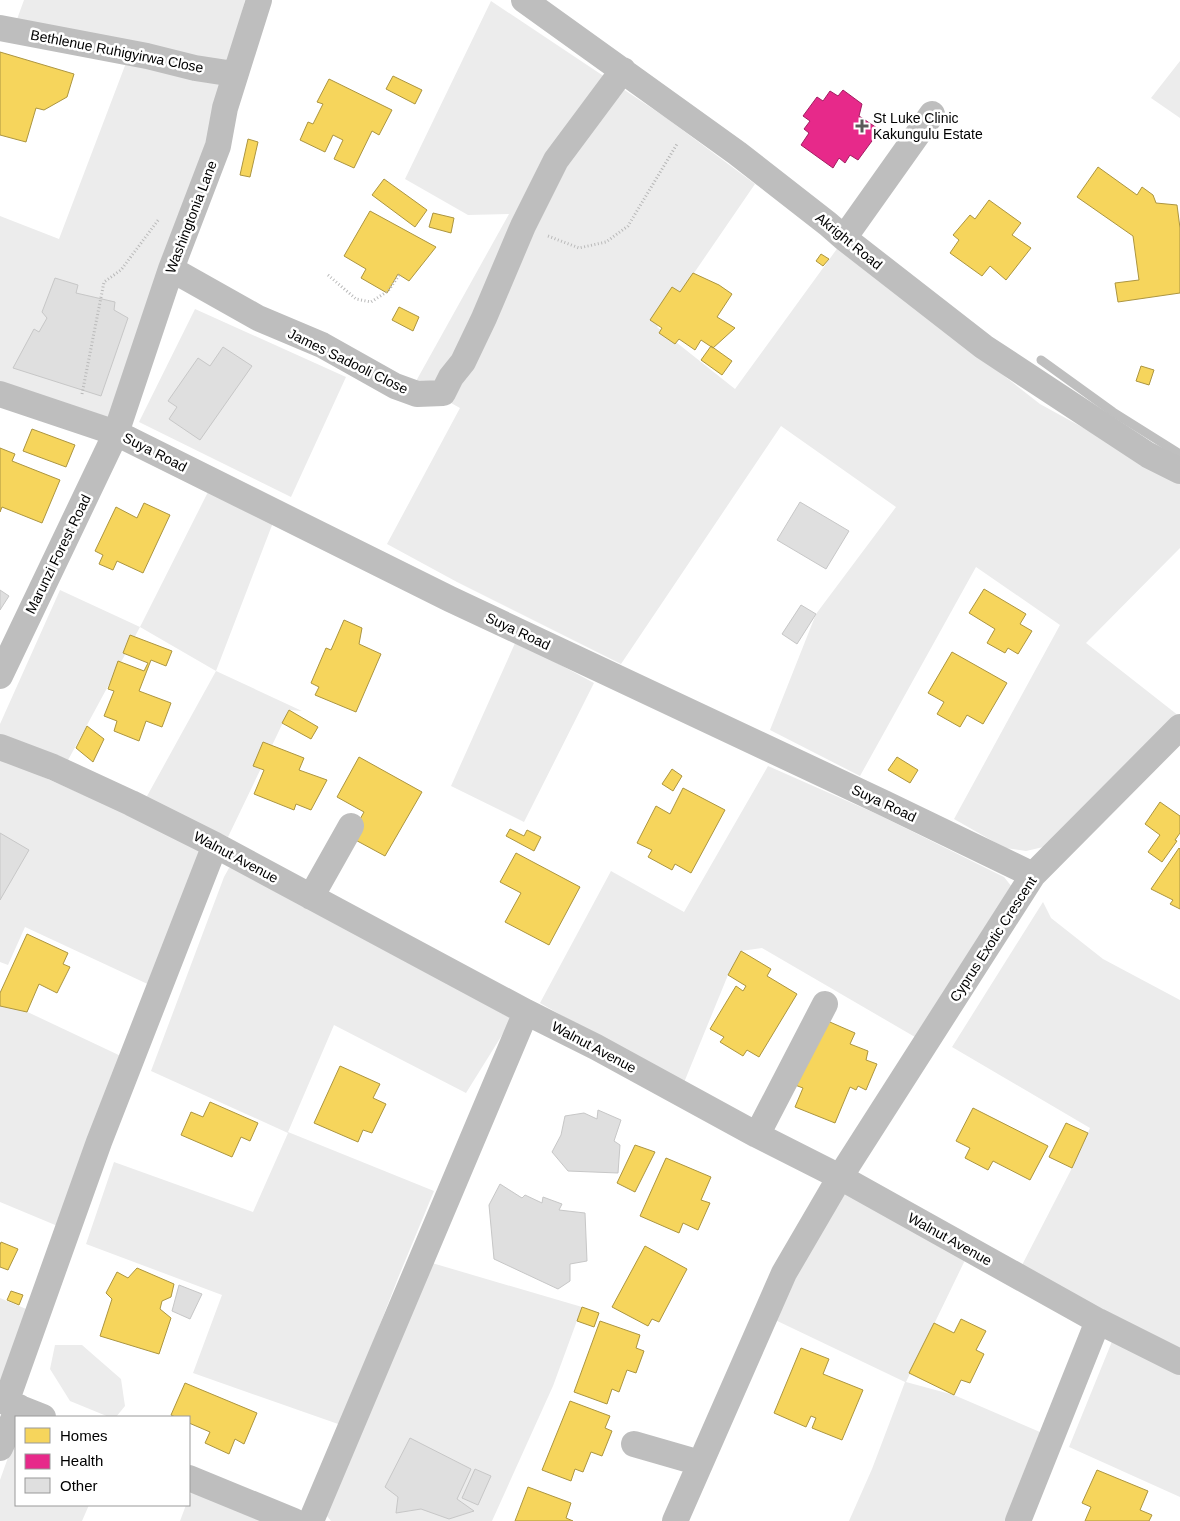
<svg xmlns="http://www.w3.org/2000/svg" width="1180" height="1521" font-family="Helvetica,sans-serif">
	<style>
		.green { fill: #ececec }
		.homes { fill: #f6d55c; stroke: #ac9540 }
		.health { fill: #e7298a; stroke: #a21d61 }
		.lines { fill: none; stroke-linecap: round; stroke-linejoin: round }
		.stream { stroke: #bfbfbf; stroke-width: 9 }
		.building { fill: #dfdfdf; stroke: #c7c7c7 }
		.path { stroke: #b9b9b9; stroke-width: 3; stroke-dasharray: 1 2.5; stroke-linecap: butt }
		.minor { stroke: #bebebe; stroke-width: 26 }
		.poi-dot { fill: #595959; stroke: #fff; stroke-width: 2 }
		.labels { text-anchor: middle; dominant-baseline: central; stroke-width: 5; stroke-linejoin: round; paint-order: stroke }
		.street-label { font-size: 14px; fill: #000; stroke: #fff }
		.poi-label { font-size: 14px; fill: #000; stroke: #fff; text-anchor: start }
	</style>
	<rect width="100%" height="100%" fill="#fff"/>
	<!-- green -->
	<path class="green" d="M24,0H245L173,284L109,424L0,386V216L59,239L126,63L12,33Z
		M491,1L665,117L755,184L657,327L735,389L839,246L1040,404L1180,481V548L1086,643L1179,716L1052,845L1026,851L1005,848L954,819L1060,625L976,567L860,776L770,730L816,614L896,507L781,426L621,664L457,582L387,544L460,408L415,383L509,214L468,215L405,179Z
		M1180,61V118L1151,98Z
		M195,309L346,377L291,497L139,422Z
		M210,488L274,520L216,671L302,711L289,710L228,837L146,798L216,671L140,627L67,762L0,737V724L60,590L140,627Z
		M516,641L594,683L524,822L451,786Z
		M0,758L209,850L154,987L25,927L8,965L0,962Z
		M768,766L879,815L1004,877L1016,892L915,1037L762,948L741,951L728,975L683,1085L540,1003L611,871L684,912Z
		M241,867L512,1019L466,1093L334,1025L288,1132L434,1191L398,1278L341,1425L193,1373L222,1295L86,1244L114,1162L253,1212L288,1133L151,1071L224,877L229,868Z
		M1043,902L1051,918L1103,959L1180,1000V1350L1021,1267L1072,1168L1090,1128L952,1047Z
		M0,999L125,1058L60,1227L0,1202Z
		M846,1193L967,1256L906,1382L954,1395L1054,1438L1018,1521H849L872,1469L905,1382L771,1318L837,1202Z
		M432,1263L582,1307L553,1386L492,1521H331L323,1511Z
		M0,1298L31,1311L0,1381Z
		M1113,1339L1180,1374V1497L1069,1447Z
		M55,1345H82L121,1379L125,1406L116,1417H109L70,1401L50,1369Z
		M16,1435V1505H89L82,1521H0V1480Z
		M193,1488L275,1521H180L186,1505H189V1498Z"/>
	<!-- homes -->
	<path class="homes" d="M0,52L74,74L67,97L44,110L36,108L26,142L0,135Z
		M393,76L422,90L415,104L386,89Z
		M329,79L392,110L379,135L372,131L354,168L334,159L343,140L333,135L325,152L300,140L308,122L313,124L323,104L317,102Z
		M248,139L258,142L250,177L240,175Z
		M1098,167L1137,195L1142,187L1153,195L1156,203L1177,205L1180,228V293L1118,302L1115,283L1139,280L1133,236L1077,197Z
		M384,179L427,210L415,227L372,195Z
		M989,200L1021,223L1012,235L1031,248L1006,280L990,266L982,276L950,253L959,240L953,235L970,215L975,219Z
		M370,211L436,247L409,281L398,274L387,293L361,278L366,269L344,256Z
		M433,213L454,218L451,233L429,227Z
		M821,254L829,259L823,266L816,261Z
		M693,273L719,285L732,294L717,317L735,328L713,348L701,340L695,350L679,339L675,344L659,333L662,328L650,320L672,287L680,292Z
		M399,307L419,317L413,331L392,320Z
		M711,346L732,361L722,375L701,360Z
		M1141,366L1154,370L1149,385L1136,381Z
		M32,429L75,445L66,467L23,451Z
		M0,448L15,454L12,461L60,480L42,523L2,507L0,512Z
		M144,503L170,515L143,573L117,561L113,570L99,564L103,555L95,551L116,507L137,518Z
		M984,589L1026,614L1020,624L1032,631L1018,654L1008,648L1005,653L987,643L995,629L969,613Z
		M344,620L362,628L359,644L381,654L356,712L315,695L319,687L311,683L326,648L331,650Z
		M130,635L172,651L166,666L151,660L139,691L171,703L162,727L146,721L139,741L114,731L117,721L104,716L114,691L108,689L118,661L144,671L148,663L123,653Z
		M952,652L1007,683L983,724L967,715L960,727L937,714L944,702L928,693Z
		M289,710L318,727L311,739L282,723Z
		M87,726L104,739L93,762L76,748Z
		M263,742L304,758L299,770L327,780L311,810L296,804L294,810L254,794L264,770L253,766Z
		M359,757L422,792L385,856L350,837L364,812L337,797Z
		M897,757L918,770L910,783L888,770Z
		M672,769L682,776L673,791L662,784Z
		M683,788L725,810L691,873L675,864L672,870L648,857L652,850L637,843L656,806L670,814Z
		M1160,802L1180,816V833L1175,840L1177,841L1162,862L1148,852L1160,835L1145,824Z
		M510,829L524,836L527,830L541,837L534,851L506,836Z
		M1179,848L1180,849V909L1170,904L1173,900L1151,889Z
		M516,853L580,887L549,945L505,922L521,893L500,882Z
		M27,934L68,953L63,964L70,967L57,993L39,984L27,1012L0,1006V993Z
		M741,951L771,969L767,976L797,994L759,1057L747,1050L743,1056L720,1042L724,1037L710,1029L736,986L743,991L746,986L728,975Z
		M823,1019L855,1033L850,1044L868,1051L866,1060L877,1064L866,1090L858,1086L856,1090L850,1087L835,1123L795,1107L803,1088L795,1085Z
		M340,1066L380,1084L373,1098L386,1104L372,1133L363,1130L358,1142L314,1123Z
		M210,1102L258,1123L250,1141L241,1137L232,1157L181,1135L191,1112L203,1117Z
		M973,1108L1048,1146L1030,1180L993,1161L988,1170L965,1158L970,1148L956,1141Z
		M1066,1123L1088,1133L1072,1168L1049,1157Z
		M635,1145L655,1152L635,1192L617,1183Z
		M666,1158L711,1177L701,1200L710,1203L698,1230L683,1223L679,1233L640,1216Z
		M1,1242L18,1249L8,1270L0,1267V1245Z
		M645,1246L687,1269L659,1322L652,1319L648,1326L612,1307Z
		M137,1268L174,1284L171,1297L162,1301L160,1309L171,1318L159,1354L100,1336L112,1299L106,1293L117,1272L128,1278Z
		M11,1291L23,1295L19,1305L7,1300Z
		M582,1307L599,1313L594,1327L577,1321Z
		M961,1319L986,1331L976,1350L984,1354L970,1383L961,1380L954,1395L909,1373L934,1323L954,1333Z
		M600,1321L640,1335L636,1348L644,1351L636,1373L627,1370L619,1392L612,1389L607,1404L574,1392Z
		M801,1348L829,1359L823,1374L863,1390L842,1440L812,1428L816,1418L811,1416L806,1427L774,1413Z
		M185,1383L257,1413L244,1444L235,1439L229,1454L205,1443L210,1432L189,1423V1417H175L171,1415Z
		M570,1401L610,1416L605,1428L612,1431L602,1456L591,1452L583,1472L575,1469L571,1481L542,1470Z
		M1097,1470L1148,1491L1140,1510L1152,1515L1149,1521H1085L1091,1507L1082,1503Z
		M528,1487L571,1503L566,1518L573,1521H515Z"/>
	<!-- health -->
	<path class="health" d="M843,90L862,104L859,116L880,130L858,160L850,155L845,163L839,158L833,168L801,145L809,133L804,129L810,121L803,116L817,97L823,101L830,91L838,96Z"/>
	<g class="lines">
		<!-- stream -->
		<path class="stream" d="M1041,360L1113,412L1180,454"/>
	</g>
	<!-- building -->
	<path class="building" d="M55,278L78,285L76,293L115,302L114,310L128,318L101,396L13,368L34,329L39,332L47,318L42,312Z
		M223,347L252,366L200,440L169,419L177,407L168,401L198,358L210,366Z
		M800,502L849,531L826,569L777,540Z
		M0,590L9,596L0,610Z
		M801,605L816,614L797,644L782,634Z
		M0,833L29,850L0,900Z
		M598,1110L621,1120L614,1141L620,1145L618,1173L568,1171L552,1152L561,1135L565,1116L584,1113L597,1119Z
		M500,1184L522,1198L525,1195L542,1203L543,1197L562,1204L559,1210L585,1213L587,1261L570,1264V1281L558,1289L494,1259L489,1205Z
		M179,1285L202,1294L190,1319L172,1311Z
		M410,1438L471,1469L457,1499L474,1511L449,1519L421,1509L396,1513L398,1497L385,1487Z
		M475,1469L491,1476L478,1505L462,1498Z"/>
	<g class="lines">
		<!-- path -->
		<path class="path" d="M548,236L579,248L606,242L628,226L677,144
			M328,275L356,299L371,302L388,291L400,274
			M82,394L104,282L121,270L159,219"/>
		<!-- minor -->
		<path class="minor" d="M524,0L737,153L828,224L844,238L984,347L1148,455L1180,471
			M0,28L147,56L195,68L234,74
			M844,238L932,114
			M171,269L258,318L322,345L395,386L417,394L443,393L451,377L463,362L484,318L523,226L556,160L623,70
			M0,394L116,433L450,599L884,803L1033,875
			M0,676L116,433L171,269L218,146L225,108L259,0
			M0,747L53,767L131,803L215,845L526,1012L596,1047L757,1135L840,1177L1098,1321L1180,1362
			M311,897L351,826
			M757,1135L825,1004
			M0,1400L43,1417
			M6,1402L99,1142L215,845
			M634,1444L700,1463
			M0,1448L19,1407
			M189,1478L294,1521
			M311,1521L526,1012
			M675,1521L784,1273L840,1177L1033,875L1180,727
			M1018,1521L1098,1321"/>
	</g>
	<!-- markers -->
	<path class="poi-dot" d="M859.5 118.5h5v5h5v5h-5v5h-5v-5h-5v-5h5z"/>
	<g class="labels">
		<!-- street labels -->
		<g class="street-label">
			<text transform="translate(117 51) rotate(11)">Bethlenue Ruhigyirwa Close</text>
			<text transform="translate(191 217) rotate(-69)">Washingtonia Lane</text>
			<text transform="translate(849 241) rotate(39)">Akright Road</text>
			<text transform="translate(348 361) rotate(26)">James Sadooli Close</text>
			<text transform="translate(155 452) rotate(27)">Suya Road</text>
			<text transform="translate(58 554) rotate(-64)">Marunzi Forest Road</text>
			<text transform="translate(518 631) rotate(25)">Suya Road</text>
			<text transform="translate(884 803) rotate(25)">Suya Road</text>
			<text transform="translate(236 857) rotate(28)">Walnut Avenue</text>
			<text transform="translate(993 939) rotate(-57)">Cyprus Exotic Crescent</text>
			<text transform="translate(594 1047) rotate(28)">Walnut Avenue</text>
			<text transform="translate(950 1239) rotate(29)">Walnut Avenue</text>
		</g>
		<!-- poi labels -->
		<g class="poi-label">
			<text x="873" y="118">St Luke Clinic<tspan x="873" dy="16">Kakungulu Estate</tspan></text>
		</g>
	</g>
	<!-- legend -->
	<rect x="15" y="1416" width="175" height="90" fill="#ffffff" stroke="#999999"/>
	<rect x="25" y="1428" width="25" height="15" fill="#f6d55c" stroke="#999999"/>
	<text x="60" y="1441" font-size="15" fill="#000000">Homes</text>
	<rect x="25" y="1454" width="25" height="15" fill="#e7298a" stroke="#999999"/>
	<text x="60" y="1466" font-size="15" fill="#000000">Health</text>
	<rect x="25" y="1478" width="25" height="15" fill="#dfdfdf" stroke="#999999"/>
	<text x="60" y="1491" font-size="15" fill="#000000">Other</text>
</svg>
